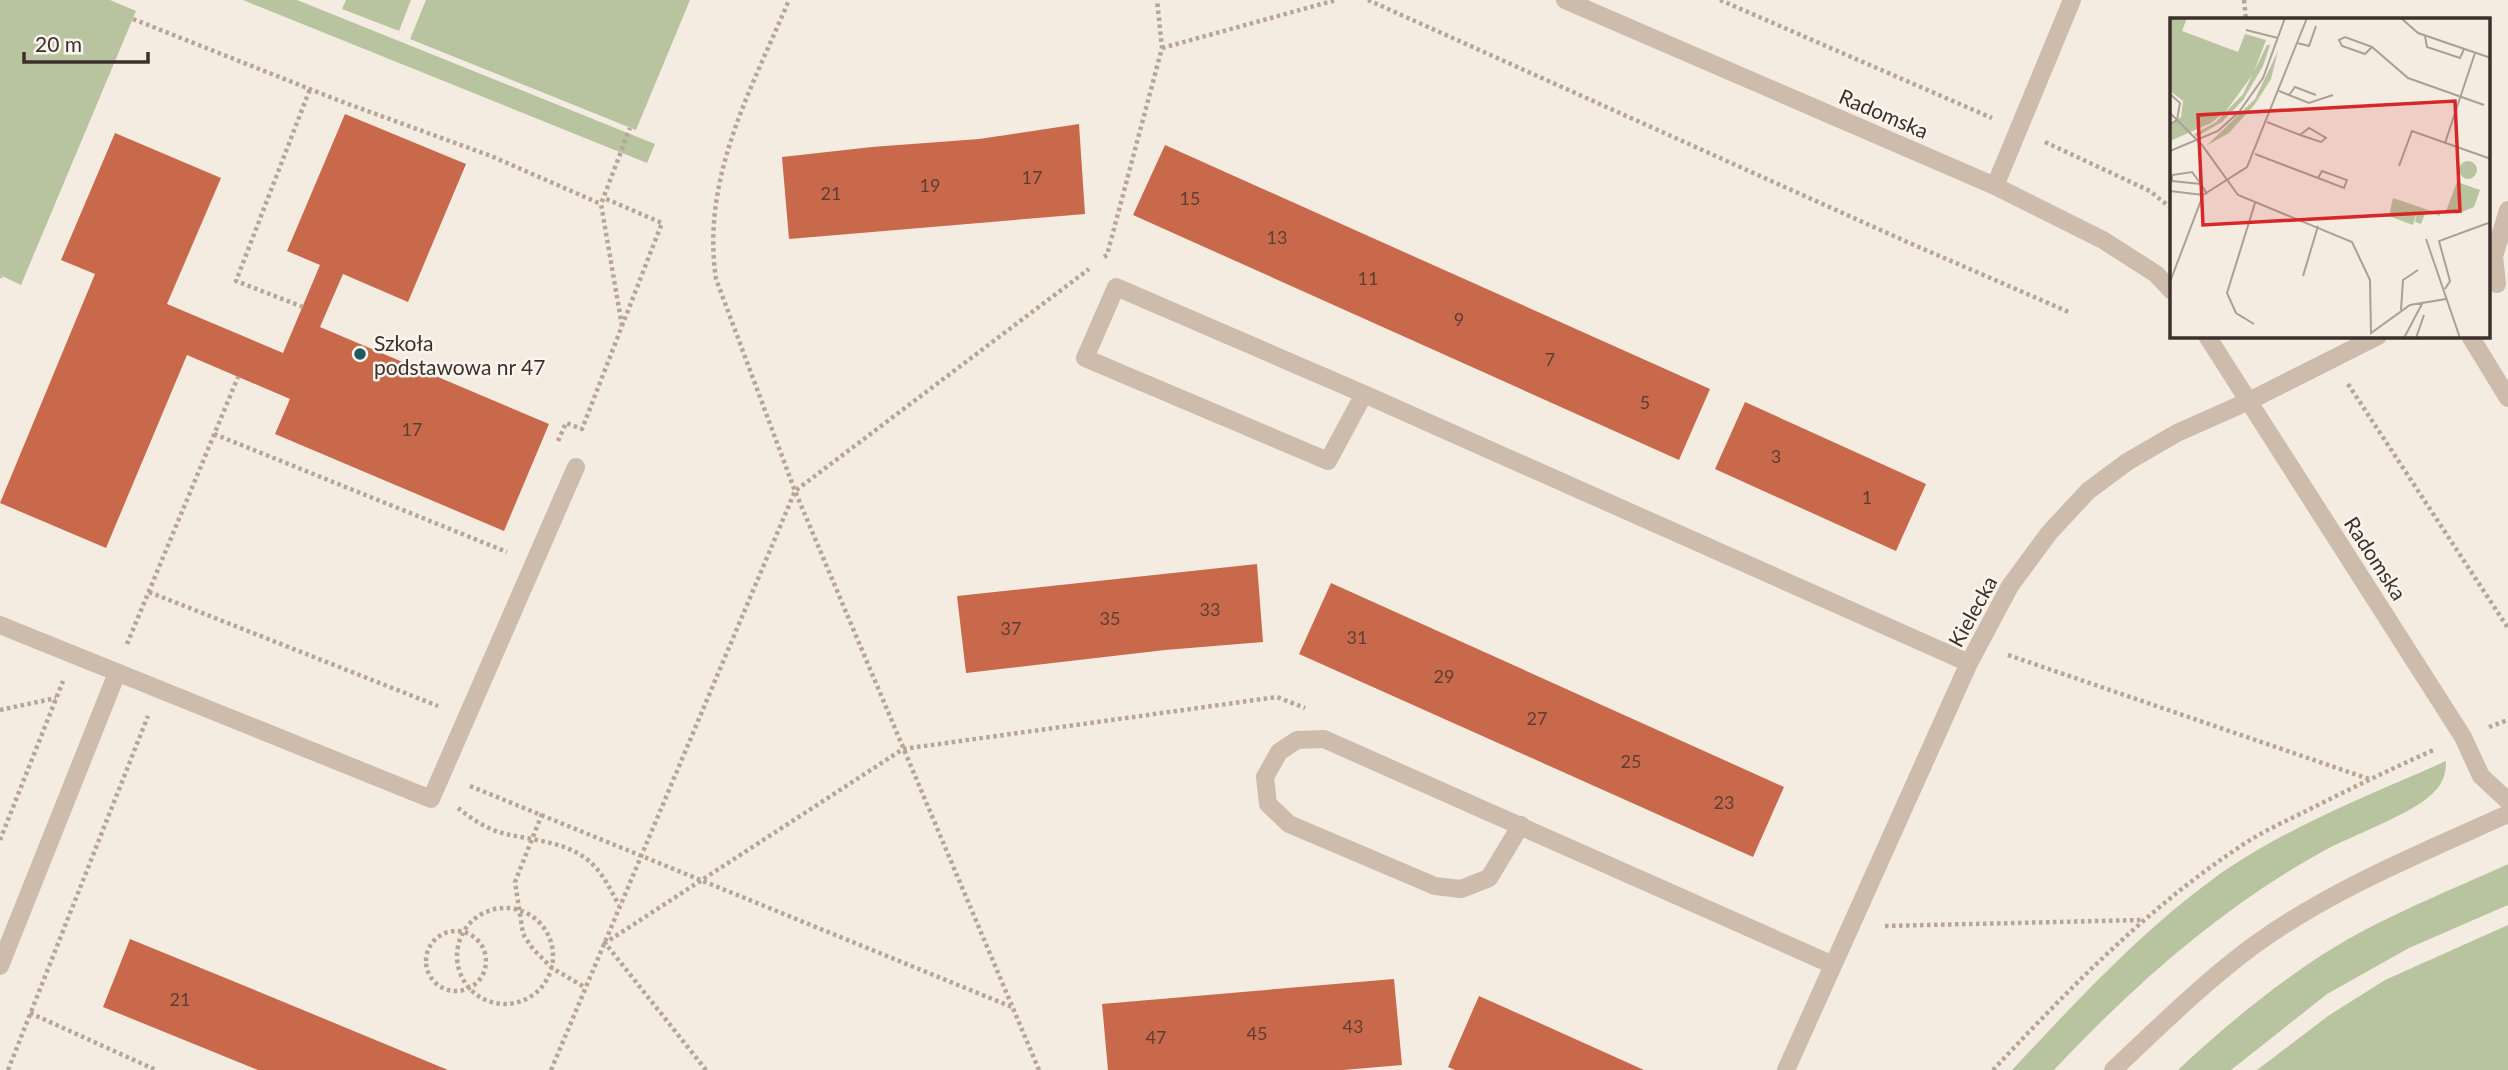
<svg xmlns="http://www.w3.org/2000/svg" width="2508" height="1070" font-family="Lato,sans-serif">
	<style>
		.green { fill: #b8c4a0 }
		.building { fill: #c8694b }
		.lines { fill: none; stroke-linecap: round; stroke-linejoin: round }
		.path { stroke: #b9a596; stroke-width: 4.5; stroke-dasharray: 3.5 3.5; stroke-linecap: butt }
		.minor { stroke: #cdbbac; stroke-width: 18 }
		.poi-dot { fill: #1f5a5e; stroke: #fbf5ee; stroke-width: 2.5 }
		.labels { text-anchor: middle; dominant-baseline: central; stroke-width: 5; stroke-linejoin: round; paint-order: stroke }
		.number-label { font-size: 18px; fill: #5e3e33 }
		.street-label { font-size: 21px; fill: #3b302b; stroke: #fbf5ee }
		.poi-label { font-size: 21px; fill: #3b302b; stroke: #fbf5ee; text-anchor: start }
		.inset-road { fill: none; stroke: #aaa098; stroke-width: 2 }
		.view { fill: #d62828; fill-opacity: 0.15; stroke: #d62828; stroke-width: 3.5 }
		.inset-edge { fill: none; stroke: #3b302b; stroke-width: 3.5 }
	</style>
	<rect width="100%" height="100%" fill="#f4ebe1"/>
	<!-- green -->
	<path class="green" d="M0,0H110L136,11L21,285L0,275Z
		M243,0H297L655,144L647,163Z
		M346,0H411L399,31L342,9Z
		M426,0H690L636,130L410,39Z
		M2446,761C2446,772 2444,781 2436,790C2417,813 2349,836 2320,853C2219,909 2133,986 2054,1070H2012C2075,1003 2139,933 2213,879C2283,828 2368,796 2446,761Z
		M2508,864V905L2409,948L2327,994L2231,1070H2178C2224,1027 2272,987 2325,953C2382,917 2447,892 2508,864Z
		M2508,925V1070H2257L2328,1016L2385,980Z"/>
	<!-- building -->
	<path class="building" d="M345,114L466,164L408,302L343,274L320,327L549,424L504,531L275,434L290,399L187,355L106,548L0,503L95,274L61,260L115,133L221,178L167,304L283,353L320,265L287,251Z
		M1079,124L1085,214L789,239L782,157L872,147L979,139Z
		M1165,145L1710,389L1679,460L1133,215Z
		M1745,402L1926,484L1896,551L1715,469Z
		M1257,564L1263,642L1165,650L966,673L957,596Z
		M1331,583L1784,787L1753,857L1299,654Z
		M130,939L257,991L448,1070H258L103,1007Z
		M1394,979L1402,1065L1343,1070H1108L1102,1004Z
		M1479,996L1564,1034L1644,1070H1455L1448,1067Z"/>
	<g class="lines">
		<!-- path -->
		<path class="path" d="M1368,0L1905,241L2071,313
			M1720,0L1992,118
			M2244,0L2246,19
			M133,19L340,101L491,156L601,204
			M1162,48L1336,0
			M2045,142L2150,191L2172,209
			M1104,257L1107,255L1162,48L1157,0
			M0,277L1,276
			M303,307L236,281L310,89
			M622,326L601,204L630,128
			M2348,384L2508,628
			M214,434L507,552
			M558,441L566,423L582,429L662,223L604,198
			M149,592L438,706
			M127,644L238,377
			M2008,655L2369,779
			M0,710L56,698
			M2489,727L2508,720
			M470,786L1012,1007
			M458,808C472,819 488,830 506,834C536,841 574,842 596,868C606,879 612,893 619,905
			M542,814L515,882L523,934L533,949L552,968L586,988
			M0,840L63,681
			M457 956a48 48 0 1 1 96 0a48 48 0 1 1-96 0Z
			M1885,926L2142,920
			M426 961a30 30 0 1 1 60 0a30 30 0 1 1-60 0Z
			M30,1013L156,1070
			M8,1070L148,716
			M551,1070L795,491L716,279C701,178 751,90 789,0
			M706,1070L605,943L903,749L1277,697L1305,708
			M1039,1070L795,491L1089,269
			M1993,1070C2069,989 2147,908 2241,846C2264,830 2291,819 2316,806C2356,786 2395,767 2436,749"/>
		<!-- minor -->
		<path class="minor" d="M1565,0L1995,186L2103,240L2156,274L2172,291
			M1995,186L2072,0
			M2497,284L2494,256L2508,210
			M2207,336L2463,737L2481,776L2508,801
			M2470,336L2508,398
			M1364,394L1328,461L1085,358L1116,287L1364,394L1969,663
			M0,625L431,799L576,467
			M1521,825L1489,878L1461,889L1435,886L1289,824L1268,804L1265,777L1279,752L1297,740L1324,739L1833,965
			M0,966L117,673
			M1786,1070L1969,663L2010,586L2049,533L2088,491L2127,462L2177,433L2249,401L2378,336
			M2113,1070C2158,1028 2203,983 2253,946C2330,890 2421,853 2508,814"/>
	</g>
	<!-- markers -->
	<circle class="poi-dot" cx="360" cy="354" r="7"/>
	<g class="labels">
		<!-- number labels -->
		<g class="number-label">
			<text x="1032" y="177">17</text>
			<text x="930" y="185">19</text>
			<text x="831" y="193">21</text>
			<text x="1190" y="198">15</text>
			<text x="1277" y="237">13</text>
			<text x="1368" y="278">11</text>
			<text x="1459" y="319">9</text>
			<text x="1550" y="359">7</text>
			<text x="1645" y="402">5</text>
			<text x="412" y="429">17</text>
			<text x="1776" y="456">3</text>
			<text x="1867" y="497">1</text>
			<text x="1210" y="609">33</text>
			<text x="1110" y="618">35</text>
			<text x="1011" y="628">37</text>
			<text x="1357" y="637">31</text>
			<text x="1444" y="676">29</text>
			<text x="1537" y="718">27</text>
			<text x="1631" y="761">25</text>
			<text x="1724" y="802">23</text>
			<text x="180" y="999">21</text>
			<text x="1353" y="1026">43</text>
			<text x="1257" y="1033">45</text>
			<text x="1156" y="1037">47</text>
		</g>
		<!-- street labels -->
		<g class="street-label">
			<text transform="translate(1884 113) rotate(23)">Radomska</text>
			<text transform="translate(2376 558) rotate(57)">Radomska</text>
			<text transform="translate(1972 611) rotate(-61)">Kielecka</text>
		</g>
		<!-- poi labels -->
		<g class="poi-label">
			<text x="374" y="342">Szkoła<tspan x="374" dy="24">podstawowa nr 47</tspan></text>
		</g>
	</g>
	<!-- overview -->
	<g transform="translate(2170 18)">
		<rect width="320" height="320" fill="#f4ebe1"/>
		<path d="M0,0H17L12,13L68,34L75,16L96,22L83,56L56,93L41,105L0,123V107L11,99L13,83L0,73ZM97,27H100L93,48L73,82L52,104L26,119L24,116L46,104L73,76ZM108,33L101,61L85,86L59,115L36,128L85,81ZM289 152a9 9 0 1 1 18 0a9 9 0 1 1-18 0ZM287,164L310,172L304,189L287,196L276,193ZM223,180L270,196V198L256,193L251,206L245,204L248,191L243,207L219,198Z" fill="#b8c4a0"/>
		<path class="inset-road" d="M231,0L248,15L321,40M76,12L108,20M255,18L257,29L290,40L294,31M127,25L139,28L146,8M202,29L195,36L172,28L169,22L175,19L202,29L238,60L314,87M109,73L139,85L163,77M0,76L10,85L7,102L0,106M119,77L125,69L146,77M0,95L32,127L68,177L182,224L200,262L201,315L240,287L276,281M97,104L130,117L151,124L156,120L139,110L130,117M275,125L305,35M0,133L48,113L69,94L93,60L115,0M85,136L148,160L174,170L177,162L152,153L148,160M229,148L242,113L321,141M31,166L2,163V157L22,154L31,166L37,176M0,173L33,177L77,149L137,0M256,221L290,320M133,258L148,208M0,264L33,177M275,271L280,263L269,223L321,204M231,292L233,262L248,252M84,306L66,295L57,275L85,185M234,320L253,284M246,320L254,297"/>
		<path class="view" d="M285,83L290,193L33,207L28,97Z"/>
		<rect width="320" height="320" class="inset-edge"/>
	</g>
	<!-- scale -->
	<path d="M24 52v10h124v-10" fill="none" stroke="#3b302b" stroke-width="3.5"/>
	<text x="35" y="52" font-size="21" fill="#3b302b" stroke="#fbf5ee" stroke-width="5" paint-order="stroke">20 m</text>
</svg>
